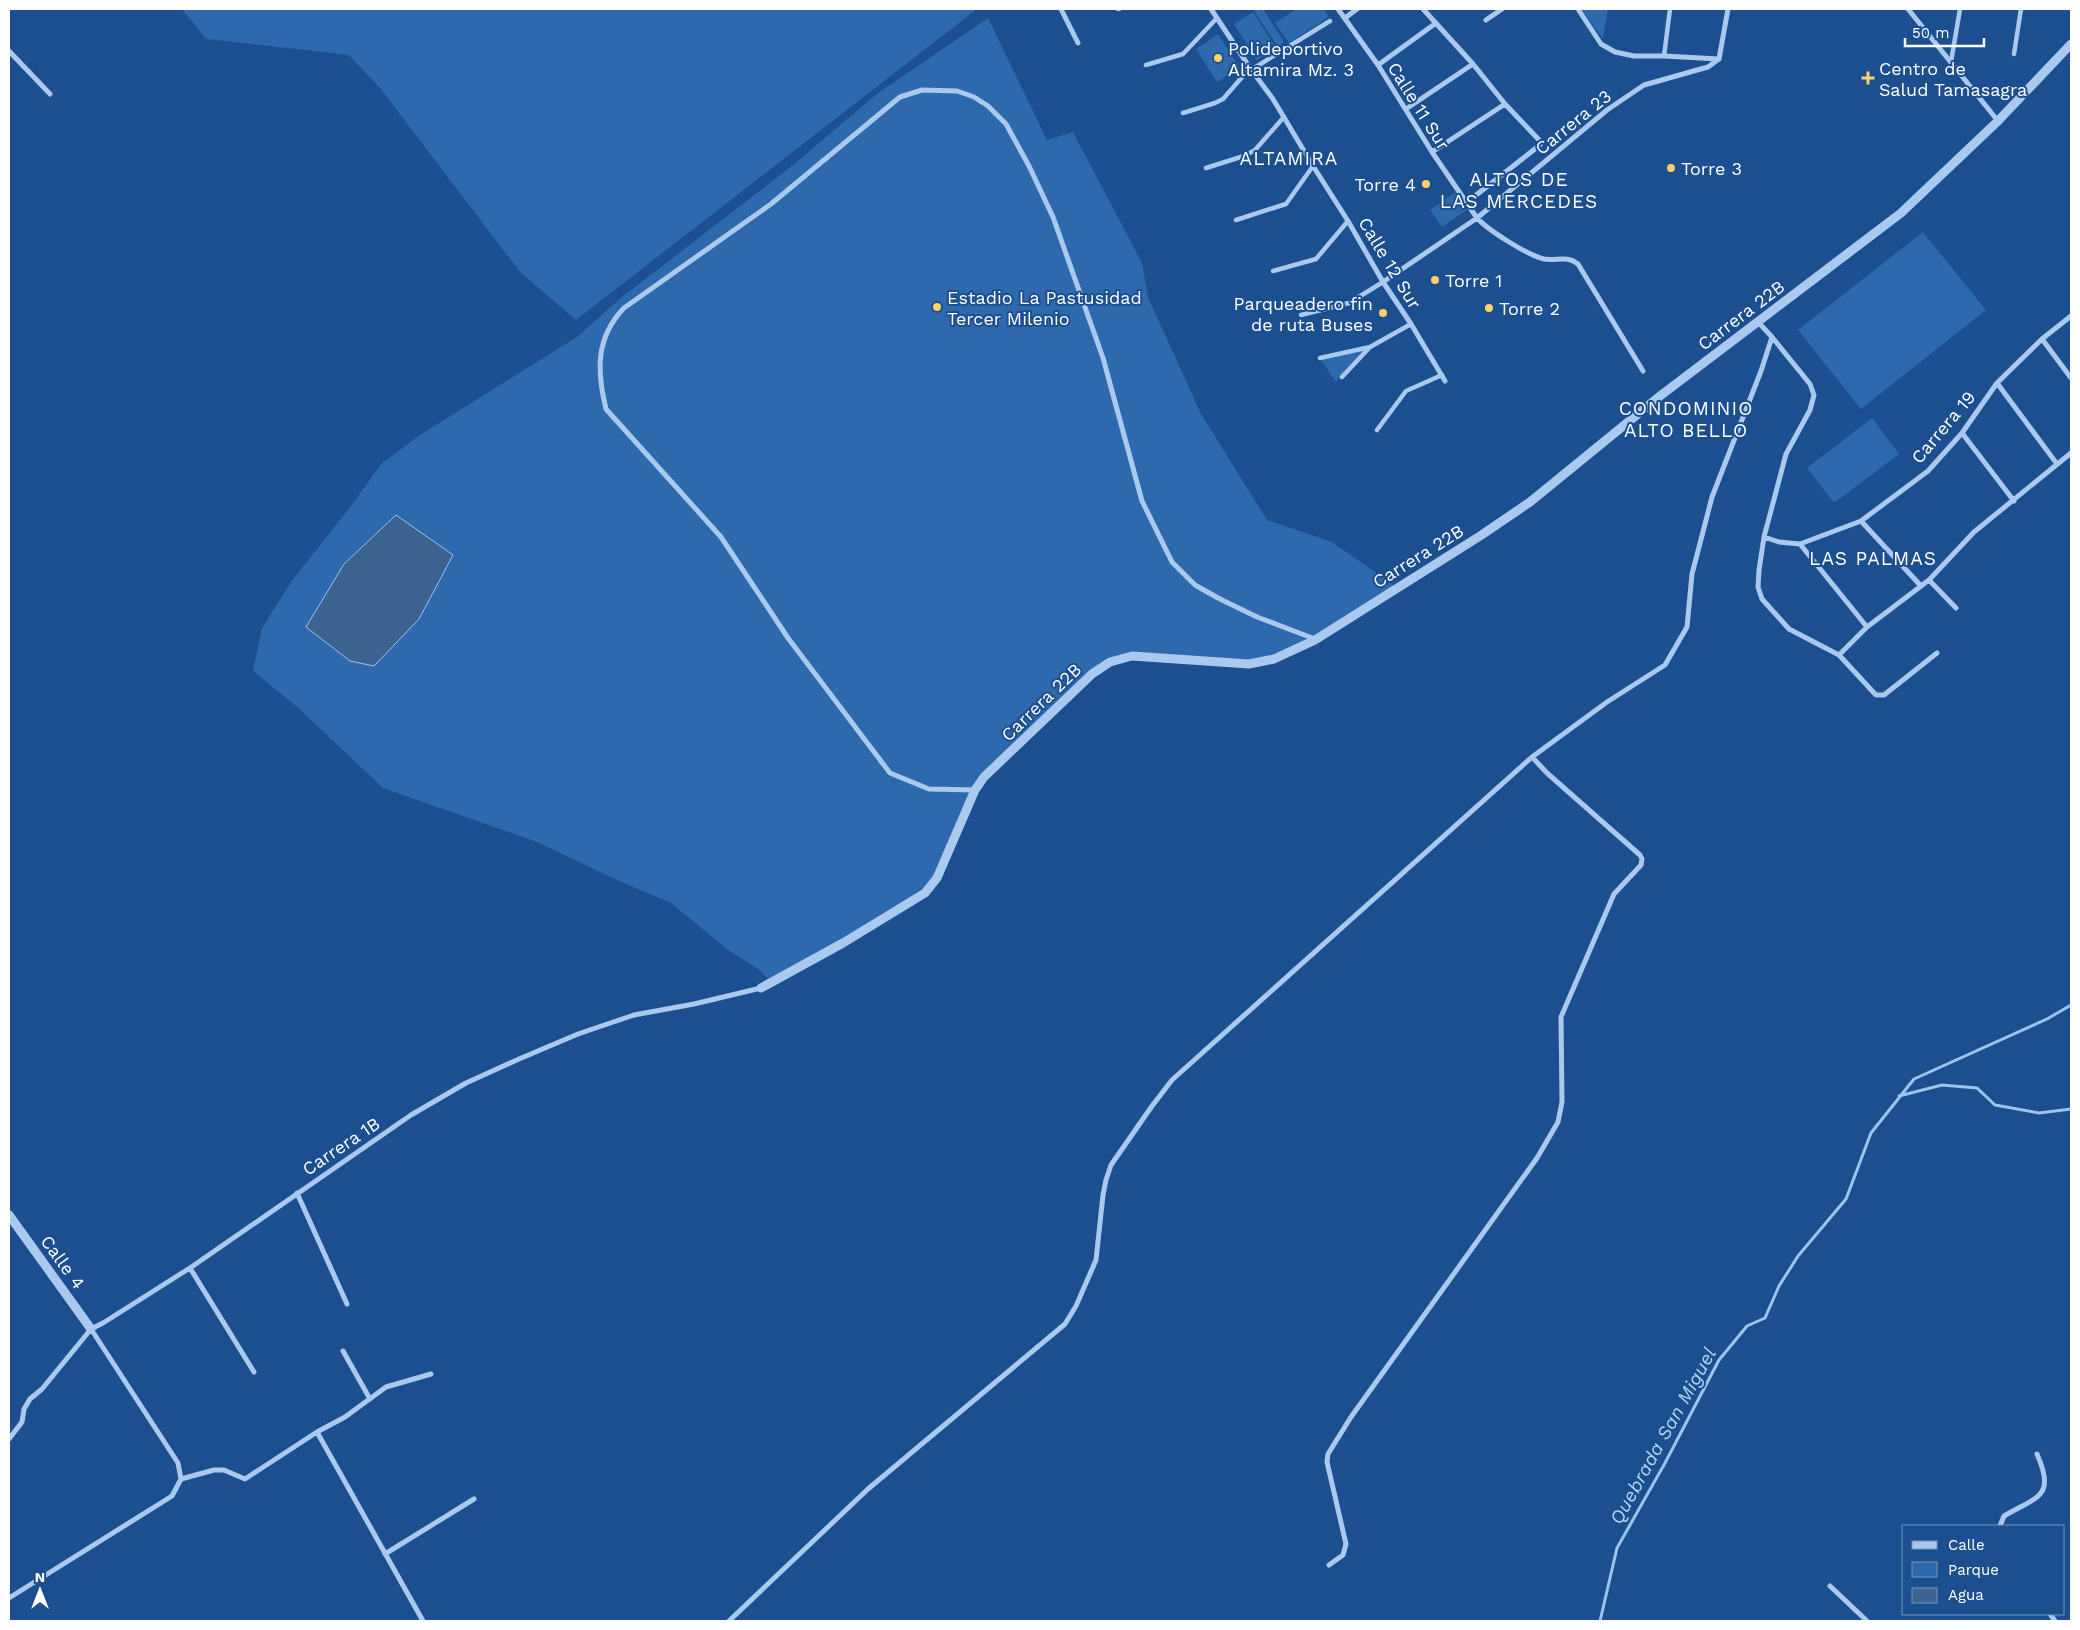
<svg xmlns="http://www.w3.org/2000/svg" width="2080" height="1630" font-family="'Work Sans',sans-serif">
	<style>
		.green { fill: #2e69ad }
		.water { fill: #3c6290; stroke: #9cc4f0 }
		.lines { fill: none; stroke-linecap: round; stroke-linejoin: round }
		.stream { stroke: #9cc4f0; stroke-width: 3 }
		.pedestrian { stroke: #a9c9ee; stroke-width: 4.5 }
		.minor { stroke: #a9c9ee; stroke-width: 5 }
		.tertiary { stroke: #a9c9ee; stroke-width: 9 }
		.poi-dot { fill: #ffd166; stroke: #1b4f8f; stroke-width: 2 }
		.labels { text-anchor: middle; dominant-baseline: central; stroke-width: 4; stroke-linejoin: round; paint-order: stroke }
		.poi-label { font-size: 18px; fill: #fff; stroke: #1b4f8f; text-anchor: start }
		.street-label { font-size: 18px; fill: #fff; stroke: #1b4f8f }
		.neighbourhood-label { font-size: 19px; letter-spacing: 1px; fill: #fff; stroke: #1b4f8f }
		.water-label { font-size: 19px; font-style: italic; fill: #b5d3f5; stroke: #1b4f8f }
	</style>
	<rect width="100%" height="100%" fill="#1b4f8f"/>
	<!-- green -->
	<path class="green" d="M182,9H977L576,320L520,272L380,88L349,55L206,39Z
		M1258,9H1263L1284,42L1278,47L1254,11Z
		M1297,9H1323L1329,17L1289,43L1275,23Z
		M1581,9H1608L1603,39Z
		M1253,12L1276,48L1257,60L1234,24Z
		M988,18L1047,140L1073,132L1142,263L1148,297L1201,414L1267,520L1332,542L1398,588L1315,640L1249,664L1154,657L1110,662L984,777L932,886L771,983L761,971L727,949L671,903L619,881L537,842L383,788L296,706L253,671L262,628L291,582L354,502L381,464L420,435L577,337L622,297L793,165L878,93Z
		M1218,34L1240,68L1217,82L1196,49Z
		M1456,192L1468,209L1442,227L1430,210Z
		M1923,232L1986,310L1861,409L1798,330Z
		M1367,349L1336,382L1321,360Z
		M1872,418L1899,454L1834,503L1807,468Z"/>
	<!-- water -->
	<path class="water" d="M396,515L453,555L419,619L374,666L350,661L306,627L344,564Z"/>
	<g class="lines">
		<!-- stream -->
		<path class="stream" d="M1899,1096L1942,1085L1977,1088L1995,1105L2039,1113L2071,1109
			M1600,1621L1617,1548L1665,1463L1719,1360L1747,1326L1765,1318L1779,1286L1798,1256L1846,1199L1871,1133L1914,1079L2047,1019L2071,1005"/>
		<!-- pedestrian -->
		<path class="pedestrian" d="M1118,9H1119
			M2014,54L2021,9
			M1664,56L1670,9
			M1951,62L1960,9
			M1146,65L1183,54L1217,18
			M1251,70L1330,21
			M1183,113L1215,103L1223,99L1250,68
			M1206,168L1244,156L1255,150L1284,117
			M1236,220L1286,204L1313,166
			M1273,271L1316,259L1348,221
			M1301,315L1349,303L1383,282
			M1320,358L1370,347L1411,324
			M1342,377L1370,347
			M1377,430L1406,391L1442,375"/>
		<!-- minor -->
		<path class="minor" d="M1061,9L1078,43
			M1211,9L1250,68L1273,99L1313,166L1348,221L1383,282L1411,324L1445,381
			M1338,9L1378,65L1432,152L1477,218C1488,230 1527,255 1544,259C1557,261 1567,255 1578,264L1643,371
			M1423,9L1473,64L1505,104L1541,142L1540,145L1466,203
			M1578,9L1601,44L1615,52L1634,56H1664L1719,59
			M1908,9L1998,121
			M1345,18L1357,9
			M1486,20L1502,9
			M9,51L50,94
			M1719,59L1728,9
			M1378,65L1436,23
			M1406,109L1473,64
			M1432,152L1505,104
			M1383,282L1477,218L1607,110L1644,85L1708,67L1719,59
			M1772,337L1810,384L1814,395L1810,410L1786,454L1764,537L1759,570L1758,587L1762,599L1789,629L1839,655L1876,695H1884L1937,653
			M2042,339L2071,378
			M1997,383L2057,464
			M1962,433L2014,501
			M1861,521L1921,586
			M1764,537L1779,542L1800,544L1861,521L1928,471L1962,433L1997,383L2042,339L2071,316
			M1800,544L1867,627
			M1929,580L1956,608
			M1839,655L1867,627L1929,580L1974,532L2071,453
			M975,790L929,789L890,773L788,638L721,537L606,409C597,372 595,338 624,308L771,204L900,97L922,90L957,91L974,97L988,106L1006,124L1029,166L1053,217L1103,358L1142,501L1172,562L1195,585L1218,598L1257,617L1315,639
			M297,1193L347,1304
			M190,1268L254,1372
			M343,1351L370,1399
			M317,1432L423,1621
			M9,1439L22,1422L24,1409L30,1399L42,1389L91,1329L103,1323L190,1268L411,1115L466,1083L519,1059L578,1034L634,1015L694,1004L761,988
			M181,1479L214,1470H224L245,1479L317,1432L345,1417L386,1387L431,1374
			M2000,1526L2004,1516C2038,1496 2056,1497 2037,1454
			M385,1554L474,1499
			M1329,1565L1343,1555L1346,1544L1327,1462L1328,1454L1351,1417L1537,1158L1558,1122L1562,1102L1561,1017L1614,894L1641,865L1642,859L1640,855L1547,773L1532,757
			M1830,1586L1867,1621
			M9,1598L172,1496L181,1479L178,1463L91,1329
			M2050,1614L2055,1621
			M729,1621L868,1489L1065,1324L1076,1306L1096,1260L1103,1195L1106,1180L1111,1165L1152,1106L1172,1080L1532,757L1607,702L1665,665L1687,627L1692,574L1712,497L1761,371L1772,337L1759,323"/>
		<!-- tertiary -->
		<path class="tertiary" d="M761,988L843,943L925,893L937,878L975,790L984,777L1092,674L1110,662L1132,656L1249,664L1274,659L1315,640L1480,536L1530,502L1660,396L1901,213L1998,121L2071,44
			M9,1215L91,1329"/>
	</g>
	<!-- markers -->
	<g class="poi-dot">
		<circle cx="1218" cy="58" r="5"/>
		<path d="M1865.5 70.5h5v5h5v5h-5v5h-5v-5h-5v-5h5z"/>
		<circle cx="1671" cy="168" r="5"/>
		<circle cx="1426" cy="184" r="5"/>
		<circle cx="1435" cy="280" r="5"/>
		<circle cx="937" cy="307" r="5"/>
		<circle cx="1489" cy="308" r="5"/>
		<circle cx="1383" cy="313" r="5"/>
	</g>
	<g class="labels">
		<!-- poi labels -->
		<g class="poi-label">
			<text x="1228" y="48">Polideportivo<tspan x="1228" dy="21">Altamira Mz. 3</tspan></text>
			<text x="1879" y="68">Centro de<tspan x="1879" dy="21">Salud Tamasagra</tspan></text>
			<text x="1681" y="168">Torre 3</text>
			<text x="1416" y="184" text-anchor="end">Torre 4</text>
			<text x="1445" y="280">Torre 1</text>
			<text x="947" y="297">Estadio La Pastusidad<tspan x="947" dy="21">Tercer Milenio</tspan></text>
			<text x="1373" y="303" text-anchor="end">Parqueadero fin<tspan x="1373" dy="21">de ruta Buses</tspan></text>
			<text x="1499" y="308">Torre 2</text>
		</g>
		<!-- street labels -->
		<g class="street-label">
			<text transform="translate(1419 106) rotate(58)">Calle 11 Sur</text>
			<text transform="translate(1573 122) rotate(-39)">Carrera 23</text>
			<text transform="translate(1390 263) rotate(59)">Calle 12 Sur</text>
			<text transform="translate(1741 315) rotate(-37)">Carrera 22B</text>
			<text transform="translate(1943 427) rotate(-50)">Carrera 19</text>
			<text transform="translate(1418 556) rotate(-32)">Carrera 22B</text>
			<text transform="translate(1041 702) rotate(-44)">Carrera 22B</text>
			<text transform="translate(341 1146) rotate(-34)">Carrera 1B</text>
			<text transform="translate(63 1262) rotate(54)">Calle 4</text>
		</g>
		<!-- neighbourhood labels -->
		<g class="neighbourhood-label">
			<text x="1289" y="158">ALTAMIRA</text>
			<text x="1519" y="179">ALTOS DE<tspan x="1519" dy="22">LAS MERCEDES</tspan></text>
			<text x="1686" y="408">CONDOMINIO<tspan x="1686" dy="22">ALTO BELLO</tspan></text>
			<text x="1873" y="558">LAS PALMAS</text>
		</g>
		<!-- water labels -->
		<g class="water-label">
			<text transform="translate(1663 1436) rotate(-61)">Quebrada San Miguel</text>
		</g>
	</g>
	<!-- border -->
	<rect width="2080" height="1630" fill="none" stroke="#ffffff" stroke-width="20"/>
	<!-- legend -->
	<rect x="1902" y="1525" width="162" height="90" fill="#1b4f8f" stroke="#7695bc"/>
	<rect x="1912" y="1541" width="25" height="8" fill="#a9c9ee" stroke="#7695bc"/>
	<text x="1948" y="1550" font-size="15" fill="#ffffff">Calle</text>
	<rect x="1912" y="1562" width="25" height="15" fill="#2e69ad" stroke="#7695bc"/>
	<text x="1948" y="1575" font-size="15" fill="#ffffff">Parque</text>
	<rect x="1912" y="1588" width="25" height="15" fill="#3c6290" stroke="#7695bc"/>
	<text x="1948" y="1600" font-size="15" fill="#ffffff">Agua</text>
	<!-- north arrow -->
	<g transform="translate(40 1590)" stroke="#1b4f8f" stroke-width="4" paint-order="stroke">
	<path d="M0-4L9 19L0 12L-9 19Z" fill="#ffffff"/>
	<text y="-8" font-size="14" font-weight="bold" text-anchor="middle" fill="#ffffff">N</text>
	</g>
	<!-- scale -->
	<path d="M1905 38v8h79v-8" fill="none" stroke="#ffffff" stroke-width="2.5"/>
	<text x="1912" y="38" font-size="15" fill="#ffffff" stroke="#1b4f8f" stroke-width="4" paint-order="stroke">50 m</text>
</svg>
